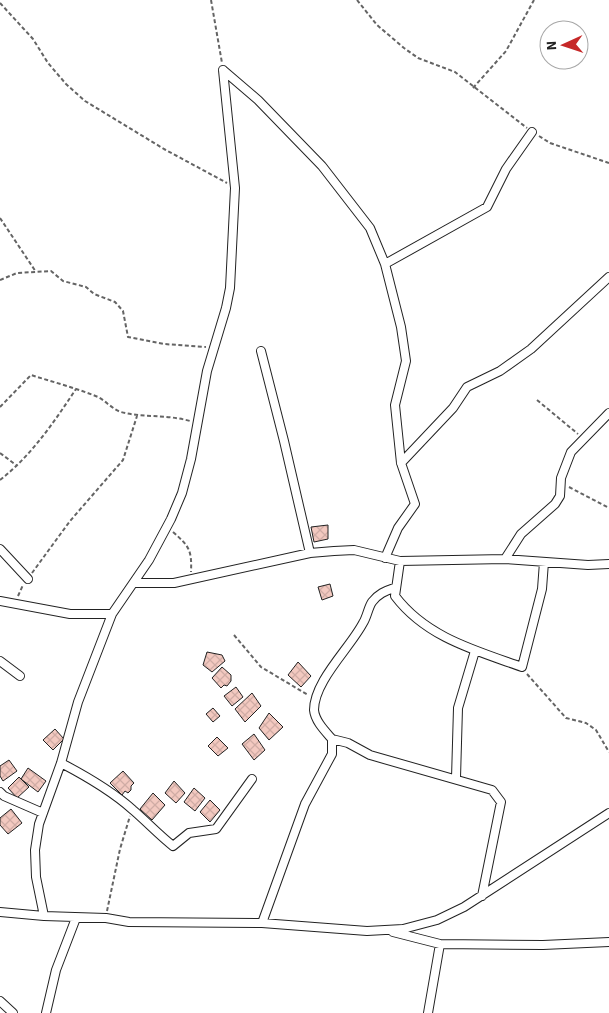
<svg xmlns="http://www.w3.org/2000/svg" width="609" height="1013" font-family="'Source Sans 3',sans-serif">
	<style>
		.building { fill: url(#building-cross-hatch); stroke: #222 }
		.lines { fill: none; stroke-linecap: round; stroke-linejoin: round }
		.minor-casing { stroke: #222; stroke-width: 10 }
		.path { stroke: #646464; stroke-width: 2; stroke-dasharray: 4 2.5; stroke-linecap: butt }
		.minor { stroke: #fff; stroke-width: 8 }
	</style>
	<defs>
		<pattern id="building-cross-hatch" width="8" height="8" patternUnits="userSpaceOnUse" patternTransform="scale(1.25)"><rect width="8" height="8" fill="#f3c9c0"/><path d="M0 0l8 8M0 8l8-8" fill="none" stroke="#d0aca5"/></pattern>
	</defs>
	<rect width="100%" height="100%" fill="#fff"/>
	<!-- building -->
	<path class="building" d="M328,525V539L314,542L311,527Z
		M330,584L333,596L322,600L318,587Z
		M207,652L222,655L225,661L212,672L203,665Z
		M298,662L311,676L301,687L288,675Z
		M222,667L231,675V681L227,686L224,685L221,688L212,678Z
		M236,687L243,697L232,706L224,696Z
		M252,693L261,706L245,722L235,709Z
		M213,708L220,716L213,722L206,714Z
		M269,713L283,727L269,740L259,728Z
		M55,729L64,739L53,750L43,740Z
		M254,734L265,750L254,760L242,744Z
		M217,737L228,748L218,756L208,746Z
		M9,760L17,771L3,781L0,776V766Z
		M28,768L46,781L38,792L21,779Z
		M123,771L134,783L131,786V790L128,793L125,791L122,795L110,783Z
		M19,777L29,787L17,798L8,788Z
		M174,781L185,793L176,803L165,793Z
		M194,788L205,798L195,811L184,802Z
		M153,793L165,805L152,820L140,809Z
		M210,800L220,810L210,822L200,812Z
		M11,809L22,823L8,834L0,825V818Z"/>
	<g class="lines">
		<!-- minor casing -->
		<g class="minor-casing">
			<path id="minor" d="M223,70L258,100L322,166L370,228L385,264L401,327L406,361L395,405L401,463L415,504L398,528L385,558
				M385,264L487,207L506,169L532,132
				M261,351L284,441L310,553
				M401,463L453,408L467,387L500,371L531,349L609,277
				M0,549L28,579
				M505,559L521,534L555,504L560,496L561,478L571,452L609,413
				M400,561L395,596C426,637 474,650 522,667L542,589L544,562
				M135,583H174L310,553L334,551L354,550L400,561L505,559L588,565L609,564
				M0,601L70,614H112L78,702L61,763L39,824L35,850L36,877L44,916
				M112,614L149,560L171,519L182,493L191,459L207,371L226,308L230,288L235,188L223,70
				M0,661L20,676
				M332,739L348,743L370,755L492,790L501,802L482,896
				M61,763C86,776 112,791 133,810C147,822 159,835 173,846L189,833L216,829L252,779
				M456,778L458,708L475,651
				M0,792L4,796L43,813
				M0,912L44,916L106,918L129,922L262,923L367,931L403,929L437,920L464,907L609,813
				M262,923L305,804L332,754V739C325,731 315,721 314,710C314,681 350,648 363,623C367,617 368,608 372,602C378,594 385,591 394,588
				M393,932L440,944L543,945L609,942
				M0,1001L13,1013
				M46,1013L56,970L76,918
				M428,1013L440,944"/>
		</g>
		<!-- path -->
		<path class="path" d="M211,0L222,63
			M357,0L377,25L404,48L418,58L455,72L527,128
			M0,3L33,39L48,63L66,84L85,101L164,149L227,183
			M473,88L506,51L534,0
			M539,136L550,143L609,163
			M0,218L36,272
			M0,280L17,273L51,271L63,281L86,287L94,294L115,302L123,311L128,337L164,344L206,347
			M537,400L578,434
			M0,407L31,375C53,382 76,388 98,397C106,401 112,409 121,412C143,418 165,414 190,421
			M0,453L16,465
			M0,480C32,455 54,422 76,389
			M569,487L609,508
			M173,532C189,546 192,550 191,572
			M32,573L70,521L123,460L137,416
			M18,596L23,585
			M234,635L261,667L308,695
			M527,674L566,718L586,723L596,730L609,752
			M107,911L120,849L130,816"/>
		<!-- minor -->
		<use href="#minor" class="minor"/>
	</g>
	<!-- north arrow -->
	<g transform="translate(564 45) rotate(267)"><circle r="24" fill="#ffffff" stroke="#a7a7a7"/>
	<path d="M0-4L9 19L0 12L-9 19Z" fill="#c62828"/>
	<text y="-8" font-size="14" font-weight="bold" text-anchor="middle" fill="#222222">N</text>
	</g>
</svg>
